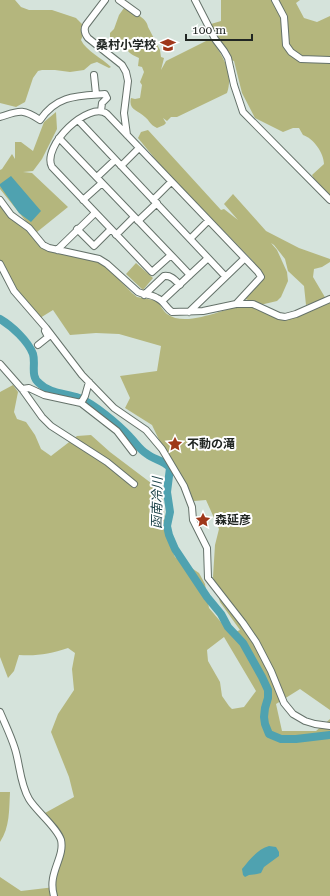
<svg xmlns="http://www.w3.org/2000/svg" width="330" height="896" font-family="'Roboto Serif','Noto Sans JP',serif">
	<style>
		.green { fill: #b4b67d; fill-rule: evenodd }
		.water { fill: #4fa2b0 }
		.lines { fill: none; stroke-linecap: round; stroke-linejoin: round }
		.river { stroke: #4fa2b0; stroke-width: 8 }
		.minor-casing { stroke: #65726a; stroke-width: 8 }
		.minor { stroke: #fff; stroke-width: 6 }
		.labels { text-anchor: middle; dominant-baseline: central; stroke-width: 4; stroke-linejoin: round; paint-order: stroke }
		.poi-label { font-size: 12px; font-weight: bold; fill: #212623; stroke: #fff; text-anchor: start }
		.water-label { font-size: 13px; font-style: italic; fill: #1b4248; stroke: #fff }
	</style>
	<rect width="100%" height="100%" fill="#d5e3db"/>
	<!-- green -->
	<path class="green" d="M0,0H15L21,7L29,10H52L76,18L82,24L83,35L81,40C86,51 102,58 111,67L109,68L97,62L91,64L84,70L70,72L55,70H42L38,71L33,78L25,102L16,107L0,103Z
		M221,0H300L296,3L304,18L317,22L330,16V197L314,179L312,175L324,164C324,153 313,138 303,135L299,128H293L283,132L255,118L242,93L234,61L231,60C225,47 217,37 211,24L221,21Z
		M124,8C132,12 147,17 148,27L160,50L161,57L164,58L161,70L166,61L210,39C222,53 234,73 227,93L177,117H171L167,121L163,118L166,123L164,125L157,128C149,124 150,121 145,117C138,110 128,110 131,98L135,99L140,98L142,85L140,82L144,72L142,67L138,66L139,58C135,56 130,54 128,51C123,46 118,37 110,37V33L114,29L119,15Z
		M56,112L57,129L42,159L33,171L23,172L32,173L68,207L37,232L29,225L0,189V170L2,169L12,154L15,159V142H21L33,151L44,122Z
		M148,130L221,210L224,209L238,220L224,204L233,194L266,231L299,248L330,259V262L322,267L314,269L313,277L326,299L306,305L304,286L288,271L285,259L274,245L271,243L277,250L287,272L288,281L281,297L277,301L260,305L243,298L263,277L253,261L161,166L138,138L141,132Z
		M0,199L14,221L33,236L36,241L48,248L99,259L132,293L137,297L158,301C160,305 163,311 167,314C187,329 228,306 250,304C257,304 279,315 287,318L330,298V710L300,689L276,704L282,731H316L330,719V896H0V877L21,891L55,887L64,837L45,813L74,797L69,777L51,732L58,714L74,690L72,669L75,653L68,648C50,654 38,656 19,655L14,671L8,678L0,657V392L13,385L18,392L14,412L17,419L26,422L35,435L41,449L51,456L77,436L91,435L110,452L151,483L160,486L164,511L165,532L175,557L199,573L205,584L209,608L231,634L240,630L220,602L213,577L215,545L219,529L206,500L194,501L170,463L152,425L125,408L130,398L120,376L157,371L161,346L119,334L96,333L70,335L53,310L40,318L17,292L0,263ZM224,637L256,691L244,707L232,709L229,706L222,696L220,682L208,661L207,650Z
		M136,263L153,278L143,290L126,274Z
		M0,792H10C9,810 10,827 0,842Z"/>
	<!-- water -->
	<path class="water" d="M11,176L41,211L31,222L19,213L0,186V184Z
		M269,846L276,847L279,852V856L264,867L261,873L257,874L249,875L245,877L243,875L242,869C250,859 258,849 269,846Z"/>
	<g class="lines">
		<!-- river -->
		<path class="river" d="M0,319C12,326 28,341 33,354C36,364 30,376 39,383C50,394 65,393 79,398C94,404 118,424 130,437C135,442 140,450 147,454C154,460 164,460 170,468L167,492L170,512L167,526L169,535L175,549L207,597L221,614L228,627L243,643L262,677L268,690V698L265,708L264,717L265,724L269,734L281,739H296L330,735"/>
		<!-- minor casing -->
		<g class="minor-casing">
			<path id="minor" d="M105,0L86,25C83,30 85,34 88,38L122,65L126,72L128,81L124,113L127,135
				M119,0L137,13
				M195,0L215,39L224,51L228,58L234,85L243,112L330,200
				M275,0L284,17L286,45L291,52L301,59L330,60
				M94,75L96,94
				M0,117C19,111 22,108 40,120C57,95 77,96 105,94L107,98L102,103L101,111
				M78,120L225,276
				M59,138L171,255
				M121,166L139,148
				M97,177L115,160
				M0,200L11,215L29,228L43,245L49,248L99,259L107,264L138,292C144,295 151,294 157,298C164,301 166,308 172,312L203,311L236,304H253L279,316L285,317L296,314L330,299
				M83,200L102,183
				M153,200L171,182
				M138,221L157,203
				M77,229L94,246L111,229
				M116,235L134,217
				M190,239L208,221
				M57,250L95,213
				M0,264L14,291L46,328L82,375L114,408L146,430L162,449L184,486L192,507L193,520L207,548L208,578L243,623L256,642L271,671L284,703L293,714L305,721L315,724L330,726
				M190,275L171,255L152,272L52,167C41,146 89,100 107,114L258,272L261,277L236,304
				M144,295L164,276C171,275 175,280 180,285
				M162,301L208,258
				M189,312L244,259
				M38,345L48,337L45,331
				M0,364L22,389L42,417L51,426L107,462L134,484
				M22,389L29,388L44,395L81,403L117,431L133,452
				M81,403L85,396L89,382
				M0,712C5,724 11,736 15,749C20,765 20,784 29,799C36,811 57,827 61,840C65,858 47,873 54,896"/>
		</g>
		<!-- minor -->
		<use href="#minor" class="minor"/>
	</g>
	<!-- icons -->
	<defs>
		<g id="school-bare" transform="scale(1.2)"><path d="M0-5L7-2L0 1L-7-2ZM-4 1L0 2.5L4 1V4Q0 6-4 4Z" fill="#9f371a" stroke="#fff" stroke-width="2.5" paint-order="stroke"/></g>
		<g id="sight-bare" transform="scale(1.2)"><path d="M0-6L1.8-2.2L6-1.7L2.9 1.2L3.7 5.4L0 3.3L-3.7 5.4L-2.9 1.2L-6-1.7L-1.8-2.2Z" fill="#9f371a" stroke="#fff" stroke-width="2.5" paint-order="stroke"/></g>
	</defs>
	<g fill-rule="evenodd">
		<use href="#school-bare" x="168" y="45"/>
		<use href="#sight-bare" x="175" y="444"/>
		<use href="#sight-bare" x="203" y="520"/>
	</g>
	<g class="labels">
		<!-- poi labels -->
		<g class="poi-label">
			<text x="156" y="45" text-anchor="end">桑村小学校</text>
			<text x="187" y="444">不動の滝</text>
			<text x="215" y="520">森延彦</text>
		</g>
		<!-- water labels -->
		<g class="water-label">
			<text transform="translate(157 503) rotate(-89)">函南冷川</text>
		</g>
	</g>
	<!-- scale -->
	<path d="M186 34v6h66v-6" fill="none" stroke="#212623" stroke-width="2"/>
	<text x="192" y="34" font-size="12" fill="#212623" stroke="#ffffff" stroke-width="3" paint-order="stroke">100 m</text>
</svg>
